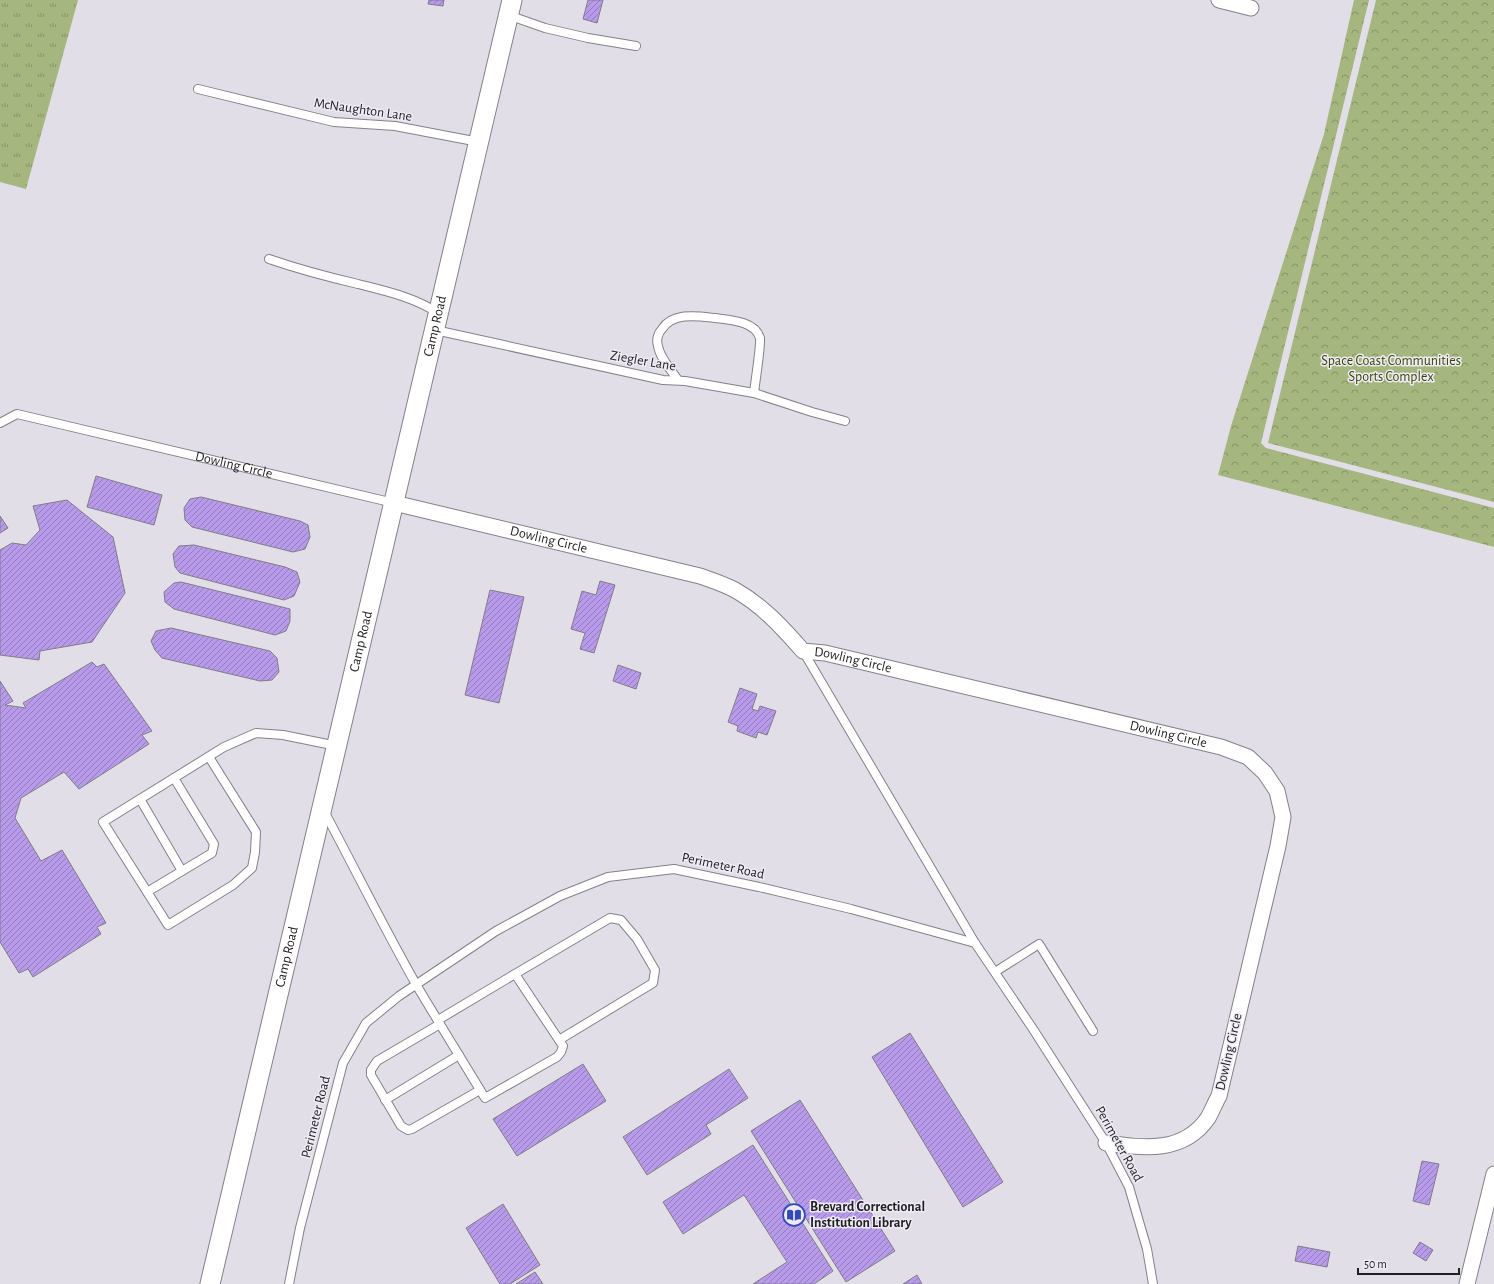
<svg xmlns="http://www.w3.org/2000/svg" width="1494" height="1284" font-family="'Alegreya Sans',sans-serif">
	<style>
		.grass { fill: url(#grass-tufts) }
		.park { fill: url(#park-crowns) }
		.building { fill: url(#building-hatch); stroke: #807d85 }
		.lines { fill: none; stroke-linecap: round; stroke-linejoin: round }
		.service-casing { stroke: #848189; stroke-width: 10 }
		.minor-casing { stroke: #848189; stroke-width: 17 }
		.tertiary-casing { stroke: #848189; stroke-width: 21 }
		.service { stroke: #fff; stroke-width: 8 }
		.minor { stroke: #fff; stroke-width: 15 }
		.tertiary { stroke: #fff; stroke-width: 19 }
		.labels { text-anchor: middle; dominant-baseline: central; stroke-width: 3; stroke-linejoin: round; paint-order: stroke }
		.street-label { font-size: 14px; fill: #201f22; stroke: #eeebf4 }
		.park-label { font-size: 14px; fill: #374603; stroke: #eeebf4 }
		.poi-label { font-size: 14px; font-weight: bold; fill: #201f22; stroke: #eeebf4; text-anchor: start }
	</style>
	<defs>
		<pattern id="grass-tufts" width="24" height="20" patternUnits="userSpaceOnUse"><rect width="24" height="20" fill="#a5b77f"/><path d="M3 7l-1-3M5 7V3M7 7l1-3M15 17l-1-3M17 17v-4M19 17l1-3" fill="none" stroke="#869468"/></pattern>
		<pattern id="park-crowns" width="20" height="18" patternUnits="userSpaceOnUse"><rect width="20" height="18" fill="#a5b77f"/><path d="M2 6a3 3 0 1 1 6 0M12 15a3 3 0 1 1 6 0" fill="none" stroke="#869468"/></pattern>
		<pattern id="building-hatch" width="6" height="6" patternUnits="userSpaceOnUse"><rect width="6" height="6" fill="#b89aea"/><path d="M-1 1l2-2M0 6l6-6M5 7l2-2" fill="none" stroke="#957dbd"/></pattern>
	</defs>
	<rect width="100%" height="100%" fill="#e1dee7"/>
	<!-- grass -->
	<path class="grass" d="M0,0H78L26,189L0,182Z"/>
	<!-- park -->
	<path class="park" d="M1354,0H1369L1261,443L1266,448L1494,508V547L1218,475L1231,426L1324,134Z
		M1376,0H1494V502L1268,443Z"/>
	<!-- building -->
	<path class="building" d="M429,0H444L443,6L428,4Z
		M588,0H603L597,23L583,19Z
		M96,476L162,495L154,525L87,507Z
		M201,497L300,521L308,525L310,537L305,549L293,552L192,527L185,520L184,508L190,499Z
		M67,500L113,537L125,593L92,642L40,651L39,660L0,655V550L12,543L26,545L40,530L33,506Z
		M0,516L8,528L0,533Z
		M194,545L285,567L297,572L300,582L294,596L284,600L180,573L175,567L173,554L179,546Z
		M600,581L615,585L594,653L580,649L585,633L571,629L582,591L596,595Z
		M181,582L290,609V621L286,631L275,635L174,609L165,602L164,592L174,583Z
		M490,590L524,597L499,703L465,695Z
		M171,628L270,651L277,658L279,672L272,680L260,681L162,658L155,650L151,641L156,631Z
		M92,662L97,667L104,664L152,731L142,735L149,744L79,789L64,772L21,798L15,818L41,861L62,850L106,923L97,927L101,934L33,977L28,969L19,973L0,942V681L13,701L5,705L26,708L23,703Z
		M618,665L641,673L636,689L613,681Z
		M740,688L757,694L752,709L758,711L760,706L776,711L767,735L758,732L756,738L737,731L738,726L728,722Z
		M910,1033L1003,1182L963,1207L872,1057Z
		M583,1064L606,1101L517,1156L493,1119Z
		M729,1069L748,1098L706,1125L711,1134L647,1175L623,1137Z
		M800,1100L895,1251L846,1282L751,1131Z
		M753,1145L833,1271L814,1284H753L787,1262L744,1195L683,1234L663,1202Z
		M1422,1161L1439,1164L1429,1205L1413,1201Z
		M503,1204L540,1265L510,1284H500L466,1228Z
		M1420,1242L1433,1250L1426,1261L1413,1253Z
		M1298,1246L1330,1252L1327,1267L1295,1261Z
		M535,1272L543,1284H516Z
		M917,1275L922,1284H903Z"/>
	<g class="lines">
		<!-- service casing -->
		<g class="service-casing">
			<g id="service">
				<path d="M508,15L545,28L588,38L636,46"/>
				<path d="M198,89L334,122L395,126L479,142"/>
				<path d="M269,259C298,269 328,277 358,284C385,291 414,297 438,313"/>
				<path d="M435,330L663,380L685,381L754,393L812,412L845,421"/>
				<path d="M678,380C671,370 660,358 658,346C656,340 658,333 662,329C673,312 697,316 715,318C730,320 755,321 760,338C761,346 755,383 754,393"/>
				<path id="s1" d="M0,423L17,414L394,503"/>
				<path d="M803,651L975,943L1033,1029L1106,1143L1129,1187L1147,1249L1153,1284"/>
				<path d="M209,757L256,832L255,852L252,868L233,885L168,925L103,822L224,747L256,733L283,735L337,746"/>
				<path d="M140,799L182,871"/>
				<path d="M324,811C355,869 384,928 417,986C439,1023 462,1060 485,1098L557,1057L561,1052L563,1046L515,974L438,1020"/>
				<path d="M147,892L212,853L214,844L174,778"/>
				<path d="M995,972L1039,944L1093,1031"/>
				<path d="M515,974L610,918L621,920L637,939L655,970L653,983L559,1040"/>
				<path d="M440,1024L377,1061L371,1070V1075L401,1126L408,1130L412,1129L480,1090"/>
				<path d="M385,1100L459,1055"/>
				<path d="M289,1284L300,1228L343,1063L366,1023L399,996L496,931L560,896L608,877L674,869L759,887L851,909L975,943"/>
			</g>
		</g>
		<!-- minor casing -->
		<g class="minor-casing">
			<g id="minor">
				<path d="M1219,0L1251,8"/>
				<path id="s2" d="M394,503L700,576C711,580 724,584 735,590C762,605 783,628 803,651L825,653L1221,747L1248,757L1265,773L1277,791L1283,817L1278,846L1219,1096C1215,1103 1212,1111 1208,1118C1183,1154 1143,1148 1106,1143"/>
				<path d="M1467,1284L1494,1174"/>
			</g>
		</g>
		<!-- tertiary casing -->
		<g class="tertiary-casing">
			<g id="tertiary">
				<path id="s3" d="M210,1284L512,0"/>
			</g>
		</g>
		<!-- service -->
		<use href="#service" class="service"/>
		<!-- minor -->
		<use href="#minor" class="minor"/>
		<!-- tertiary -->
		<use href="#tertiary" class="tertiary"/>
	</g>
	<!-- icons -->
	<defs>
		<g id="library-ring" transform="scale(1.15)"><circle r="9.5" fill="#eeebf4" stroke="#304abb" stroke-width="1.5"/><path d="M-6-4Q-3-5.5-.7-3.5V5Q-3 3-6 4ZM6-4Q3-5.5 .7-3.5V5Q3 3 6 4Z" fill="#304abb"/></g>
	</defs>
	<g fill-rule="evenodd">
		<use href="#library-ring" x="794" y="1215"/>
	</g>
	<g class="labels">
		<!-- street labels -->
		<g class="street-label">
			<text transform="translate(363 110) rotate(8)">McNaughton Lane</text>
			<text stroke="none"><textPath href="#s3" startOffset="984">Camp Road</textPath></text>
			<text transform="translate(643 361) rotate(10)">Ziegler Lane</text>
			<text stroke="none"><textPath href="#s1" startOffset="242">Dowling Circle</textPath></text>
			<text stroke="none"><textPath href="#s2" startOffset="159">Dowling Circle</textPath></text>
			<text stroke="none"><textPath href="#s3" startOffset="660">Camp Road</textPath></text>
			<text stroke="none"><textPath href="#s2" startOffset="495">Dowling Circle</textPath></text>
			<text stroke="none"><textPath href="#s2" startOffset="819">Dowling Circle</textPath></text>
			<text transform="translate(723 866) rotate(12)">Perimeter Road</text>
			<text stroke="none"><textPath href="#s3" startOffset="336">Camp Road</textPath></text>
			<text transform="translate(1229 1052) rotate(-77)">Dowling Circle</text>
			<text transform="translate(316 1117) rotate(-76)">Perimeter Road</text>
			<text transform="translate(1119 1144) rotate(61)">Perimeter Road</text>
		</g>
		<!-- park labels -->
		<g class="park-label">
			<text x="1391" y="361">Space Coast Communities<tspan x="1391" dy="16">Sports Complex</tspan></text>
		</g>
		<!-- poi labels -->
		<g class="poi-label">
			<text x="810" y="1207">Brevard Correctional<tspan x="810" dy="16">Institution Library</tspan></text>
		</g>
	</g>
	<!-- scale -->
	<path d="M1358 1268v6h101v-6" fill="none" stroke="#201f22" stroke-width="2"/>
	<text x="1364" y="1268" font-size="12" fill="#201f22" stroke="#eeebf4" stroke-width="3" paint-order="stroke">50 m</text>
</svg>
